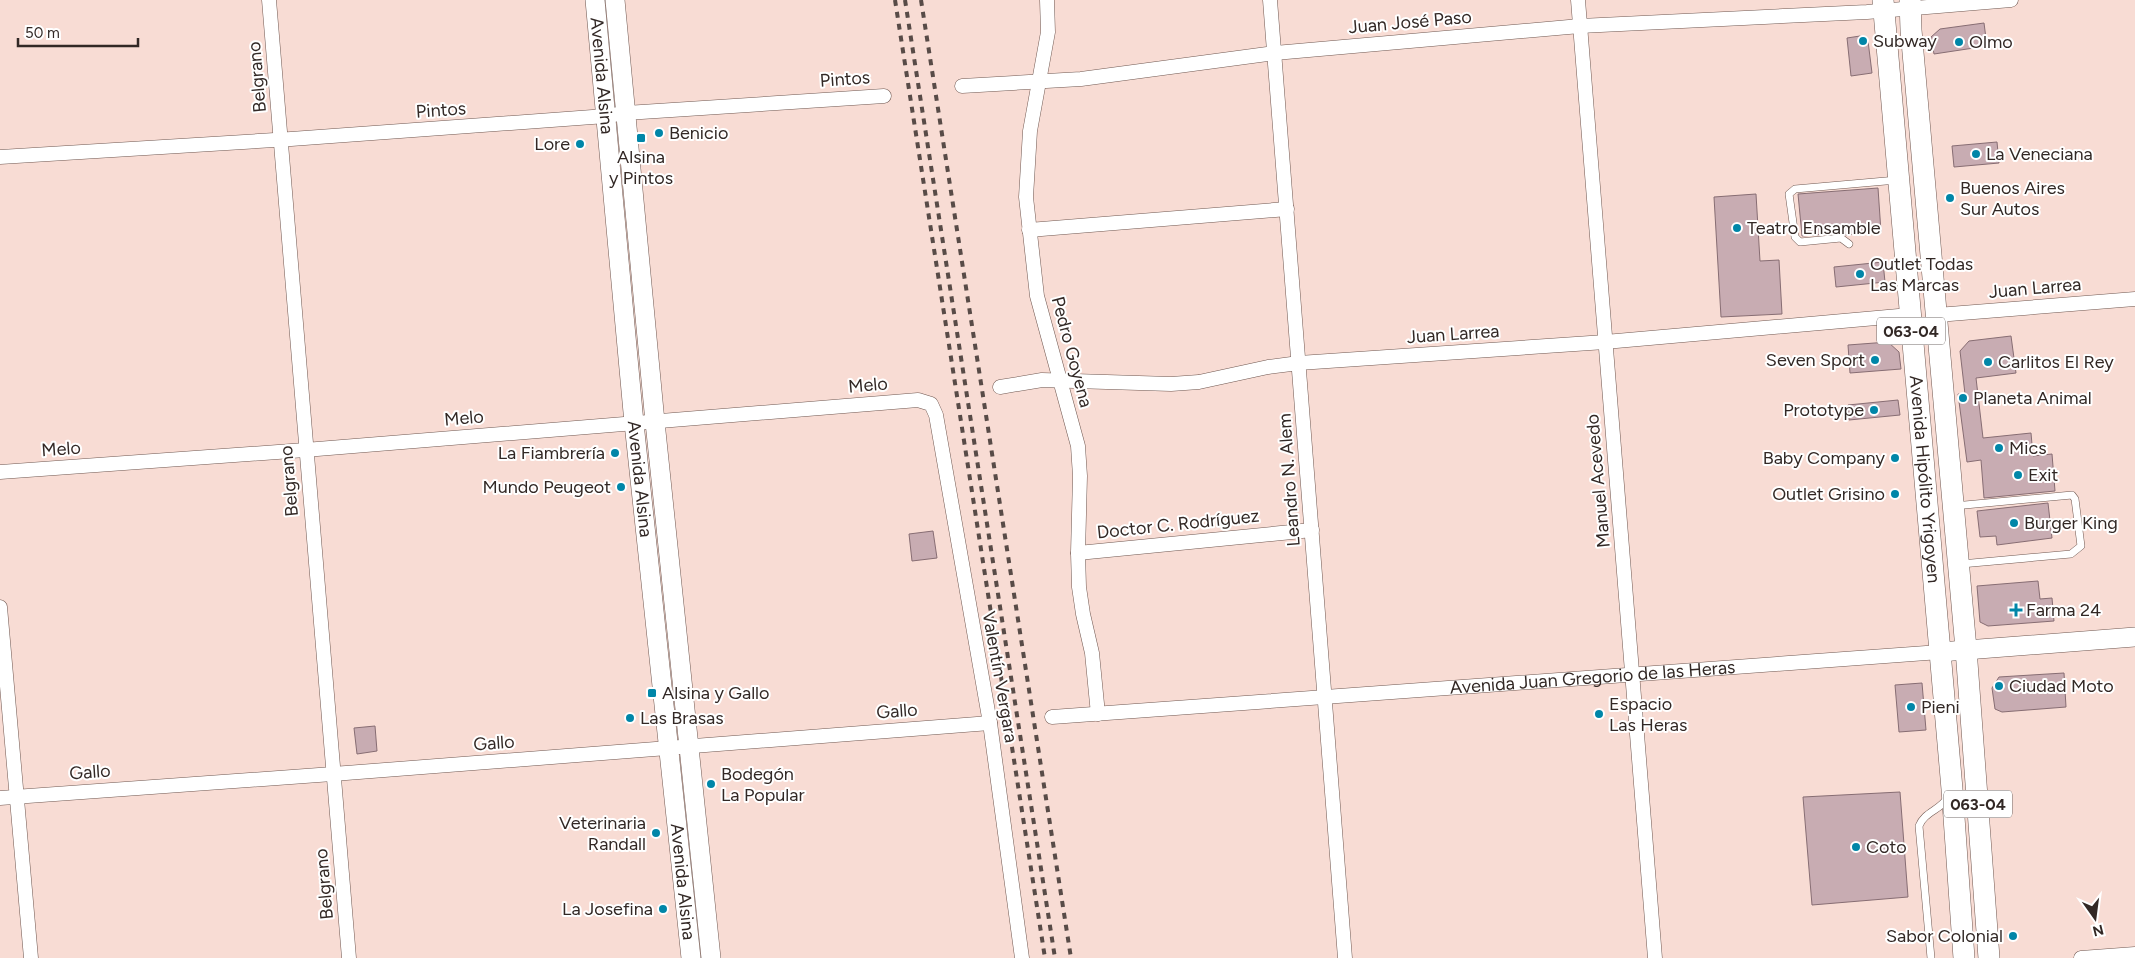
<svg xmlns="http://www.w3.org/2000/svg" width="2135" height="958" font-family="Figtree,sans-serif">
	<style>
		.building { fill: #c8acb2; stroke: #876d73 }
		.lines { fill: none; stroke-linecap: round; stroke-linejoin: round }
		.lane-casing { stroke: #705851; stroke-width: 8 }
		.street-casing { stroke: #705851; stroke-width: 15 }
		.secondary-casing { stroke: #705851; stroke-width: 20 }
		.primary-casing { stroke: #705851; stroke-width: 22 }
		.lane { stroke: #fff; stroke-width: 7 }
		.street { stroke: #fff; stroke-width: 14 }
		.secondary { stroke: #fff; stroke-width: 19 }
		.primary { stroke: #fff; stroke-width: 21 }
		.rail { stroke: #584b47; stroke-width: 4; stroke-dasharray: 6 6; stroke-linecap: butt }
		.poi-dot { fill: #0086a8; stroke: #fff; stroke-width: 2 }
		.labels { text-anchor: middle; dominant-baseline: central; stroke-width: 4; stroke-linejoin: round; paint-order: stroke }
		.shield { fill: #fff; stroke: #706866; stroke-width: 1 }
		.shield-label { font-size: 16px; font-weight: bold; fill: #322825 }
		.street-label { font-size: 18px; fill: #322825; stroke: #fff }
		.poi-label { font-size: 18px; fill: #322825; stroke: #fff; text-anchor: start }
	</style>
	<rect width="100%" height="100%" fill="#f8dcd4"/>
	<!-- building -->
	<path class="building" d="M1984,23L1987,46L1934,54L1931,37L1940,29Z
		M1860,36L1868,41L1872,73L1851,76L1847,38Z
		M1997,142L1999,163L1954,167L1952,146Z
		M1878,188L1881,232L1846,235L1840,233L1802,236L1798,194Z
		M1756,194L1760,261L1779,260L1782,314L1721,317L1714,197Z
		M1883,262L1885,282L1836,287L1834,267Z
		M2011,336L2016,373L1976,378L1983,438L2031,433L2033,456L2052,454L2055,491L1984,498L1981,460L1967,462L1958,394H1965L1960,351L1969,341Z
		M1888,342L1899,352L1901,369L1850,373L1848,345Z
		M1898,400L1900,415L1849,420L1848,405Z
		M2048,503L2052,538L1997,545L1996,536L1980,537L1977,511Z
		M933,531L937,558L912,561L909,534Z
		M2038,581L2040,599L2052,598L2054,621L1988,626L1980,622L1977,586Z
		M2064,673L2066,707L2002,712L1995,709L1992,688L1999,677Z
		M1922,683L1926,730L1899,732L1895,685Z
		M375,726L377,751L357,754L354,728Z
		M1900,792L1908,897L1812,905L1803,797Z"/>
	<g class="lines">
		<!-- lane casing -->
		<g class="lane-casing">
			<path id="lane" d="M1849,244L1841,238L1800,242L1795,237L1789,194L1795,189L1897,180
				M1954,506L2072,495L2075,499L2081,546L2071,554L1961,564
				M1931,958L1919,826C1924,812 1941,810 1948,797"/>
		</g>
		<!-- street casing -->
		<g class="street-casing">
			<g id="street">
				<path d="M269,0L349,958"/>
				<path d="M1047,0L1048,32L1030,131L1026,197L1037,296L1078,446L1080,476L1078,553L1079,587L1083,614L1092,653L1098,714"/>
				<path d="M1270,0L1345,958"/>
				<path d="M1578,0L1655,958"/>
				<path d="M962,86L1081,79L1275,53L1580,26L1867,12L2011,0"/>
				<path d="M0,157L291,139L606,116L626,113L884,96"/>
				<path d="M1029,230L1287,209"/>
				<path d="M1937,315L2135,299"/>
				<path d="M1000,387L1042,380L1171,384L1199,382L1268,367L1299,363L1605,342L1910,315"/>
				<path d="M0,472L305,450L918,400L931,404L936,415L990,723L1022,958"/>
				<path d="M1078,553L1312,530"/>
				<path d="M0,607L31,958"/>
				<path id="s1" d="M1052,717L1940,652"/>
				<path d="M0,798L346,773L990,723"/>
				<path d="M2081,958L2135,954"/>
			</g>
		</g>
		<!-- secondary casing -->
		<g class="secondary-casing">
			<g id="secondary">
				<path id="s2" d="M595,0L634,423L691,958"/>
				<path d="M615,0L655,422L711,958"/>
				<path d="M1940,652L2135,637"/>
			</g>
		</g>
		<!-- primary casing -->
		<g class="primary-casing">
			<g id="primary">
				<path id="s3" d="M1883,0L1952,789L1964,958"/>
				<path d="M1910,0L1911,30L1966,649L1989,958"/>
			</g>
		</g>
		<!-- lane -->
		<use href="#lane" class="lane"/>
		<!-- street -->
		<use href="#street" class="street"/>
		<!-- secondary -->
		<use href="#secondary" class="secondary"/>
		<!-- primary -->
		<use href="#primary" class="primary"/>
		<!-- rail -->
		<path class="rail" d="M895,0L1045,958
			M905,0L1055,958
			M921,0L1071,958"/>
	</g>
	<!-- markers -->
	<g class="poi-dot">
		<circle cx="1863" cy="41" r="5"/>
		<circle cx="1959" cy="42" r="5"/>
		<circle cx="659" cy="133" r="5"/>
		<rect x="636" y="133" width="10" height="10" rx="2.5"/>
		<circle cx="580" cy="144" r="5"/>
		<circle cx="1976" cy="154" r="5"/>
		<circle cx="1950" cy="198" r="5"/>
		<circle cx="1737" cy="228" r="5"/>
		<circle cx="1860" cy="274" r="5"/>
		<circle cx="1875" cy="360" r="5"/>
		<circle cx="1988" cy="362" r="5"/>
		<circle cx="1963" cy="398" r="5"/>
		<circle cx="1874" cy="410" r="5"/>
		<circle cx="1999" cy="448" r="5"/>
		<circle cx="615" cy="453" r="5"/>
		<circle cx="1895" cy="458" r="5"/>
		<circle cx="2018" cy="475" r="5"/>
		<circle cx="621" cy="487" r="5"/>
		<circle cx="1895" cy="494" r="5"/>
		<circle cx="2014" cy="523" r="5"/>
		<path d="M2013.5 602.5h5v5h5v5h-5v5h-5v-5h-5v-5h5z"/>
		<circle cx="1999" cy="686" r="5"/>
		<rect x="647" y="688" width="10" height="10" rx="2.5"/>
		<circle cx="1911" cy="707" r="5"/>
		<circle cx="1599" cy="714" r="5"/>
		<circle cx="630" cy="718" r="5"/>
		<circle cx="711" cy="784" r="5"/>
		<circle cx="656" cy="833" r="5"/>
		<circle cx="1856" cy="847" r="5"/>
		<circle cx="663" cy="909" r="5"/>
		<circle cx="2013" cy="936" r="5"/>
	</g>
	<g class="labels">
		<!-- shield labels -->
		<g class="shield">
			<rect x="1877" y="317.5" width="68" height="27" rx="4"/>
			<rect x="1944" y="790.5" width="68" height="27" rx="4"/>
		</g>
		<g class="shield-label">
			<text x="1911" y="331">063-04</text>
			<text x="1978" y="804">063-04</text>
		</g>
		<!-- street labels -->
		<g class="street-label">
			<text transform="translate(1410 22) rotate(-5)">Juan José Paso</text>
			<text stroke="none"><textPath href="#s2" startOffset="76">Avenida Alsina</textPath></text>
			<text transform="translate(257 77) rotate(-95)">Belgrano</text>
			<text transform="translate(845 79) rotate(-4)">Pintos</text>
			<text transform="translate(441 110) rotate(-4)">Pintos</text>
			<text transform="translate(2035 288) rotate(-5)">Juan Larrea</text>
			<text transform="translate(1453 334) rotate(-4)">Juan Larrea</text>
			<text transform="translate(1072 352) rotate(75)">Pedro Goyena</text>
			<text transform="translate(868 385) rotate(-5)">Melo</text>
			<text transform="translate(464 418) rotate(-5)">Melo</text>
			<text transform="translate(61 449) rotate(-4)">Melo</text>
			<text stroke="none"><textPath href="#s2" startOffset="481">Avenida Alsina</textPath></text>
			<text stroke="none"><textPath href="#s3" startOffset="481">Avenida Hipólito Yrigoyen</textPath></text>
			<text transform="translate(1289 480) rotate(-94)">Leandro N. Alem</text>
			<text transform="translate(289 481) rotate(-95)">Belgrano</text>
			<text transform="translate(1598 481) rotate(-95)">Manuel Acevedo</text>
			<text transform="translate(1178 524) rotate(-6)">Doctor C. Rodríguez</text>
			<text transform="translate(1000 677) rotate(80)">Valentín Vergara</text>
			<text stroke="none"><textPath href="#s1" startOffset="542">Avenida Juan Gregorio de las Heras</textPath></text>
			<text transform="translate(897 711) rotate(-4)">Gallo</text>
			<text transform="translate(494 743) rotate(-4)">Gallo</text>
			<text transform="translate(90 772) rotate(-4)">Gallo</text>
			<text stroke="none"><textPath href="#s2" startOffset="886">Avenida Alsina</textPath></text>
			<text transform="translate(324 884) rotate(-95)">Belgrano</text>
		</g>
		<!-- poi labels -->
		<g class="poi-label">
			<text x="1873" y="41">Subway</text>
			<text x="1969" y="42">Olmo</text>
			<text x="669" y="133">Benicio</text>
			<text x="570" y="144" text-anchor="end">Lore</text>
			<text x="1986" y="154">La Veneciana</text>
			<text x="641" y="157" text-anchor="middle">Alsina<tspan x="641" dy="21">y Pintos</tspan></text>
			<text x="1960" y="188">Buenos Aires<tspan x="1960" dy="21">Sur Autos</tspan></text>
			<text x="1747" y="228">Teatro Ensamble</text>
			<text x="1870" y="264">Outlet Todas<tspan x="1870" dy="21">Las Marcas</tspan></text>
			<text x="1865" y="360" text-anchor="end">Seven Sport</text>
			<text x="1998" y="362">Carlitos El Rey</text>
			<text x="1973" y="398">Planeta Animal</text>
			<text x="1864" y="410" text-anchor="end">Prototype</text>
			<text x="2009" y="448">Mics</text>
			<text x="605" y="453" text-anchor="end">La Fiambrería</text>
			<text x="1885" y="458" text-anchor="end">Baby Company</text>
			<text x="2028" y="475">Exit</text>
			<text x="611" y="487" text-anchor="end">Mundo Peugeot</text>
			<text x="1885" y="494" text-anchor="end">Outlet Grisino</text>
			<text x="2024" y="523">Burger King</text>
			<text x="2026" y="610">Farma 24</text>
			<text x="2009" y="686">Ciudad Moto</text>
			<text x="662" y="693">Alsina y Gallo</text>
			<text x="1609" y="704">Espacio<tspan x="1609" dy="21">Las Heras</tspan></text>
			<text x="1921" y="707">Pieni</text>
			<text x="640" y="718">Las Brasas</text>
			<text x="721" y="774">Bodegón<tspan x="721" dy="21">La Popular</tspan></text>
			<text x="646" y="823" text-anchor="end">Veterinaria<tspan x="646" dy="21">Randall</tspan></text>
			<text x="1866" y="847">Coto</text>
			<text x="653" y="909" text-anchor="end">La Josefina</text>
			<text x="2003" y="936" text-anchor="end">Sabor Colonial</text>
		</g>
	</g>
	<!-- north arrow -->
	<g transform="translate(2095 918) rotate(166)" stroke="#ffffff" stroke-width="4" paint-order="stroke">
	<path d="M0-4L9 19L0 12L-9 19Z" fill="#322825"/>
	<text y="-8" font-size="14" font-weight="bold" text-anchor="middle" fill="#322825">N</text>
	</g>
	<!-- scale -->
	<path d="M18 38v8h120v-8" fill="none" stroke="#322825" stroke-width="2.5"/>
	<text x="25" y="38" font-size="15" fill="#322825" stroke="#ffffff" stroke-width="4" paint-order="stroke">50 m</text>
</svg>
